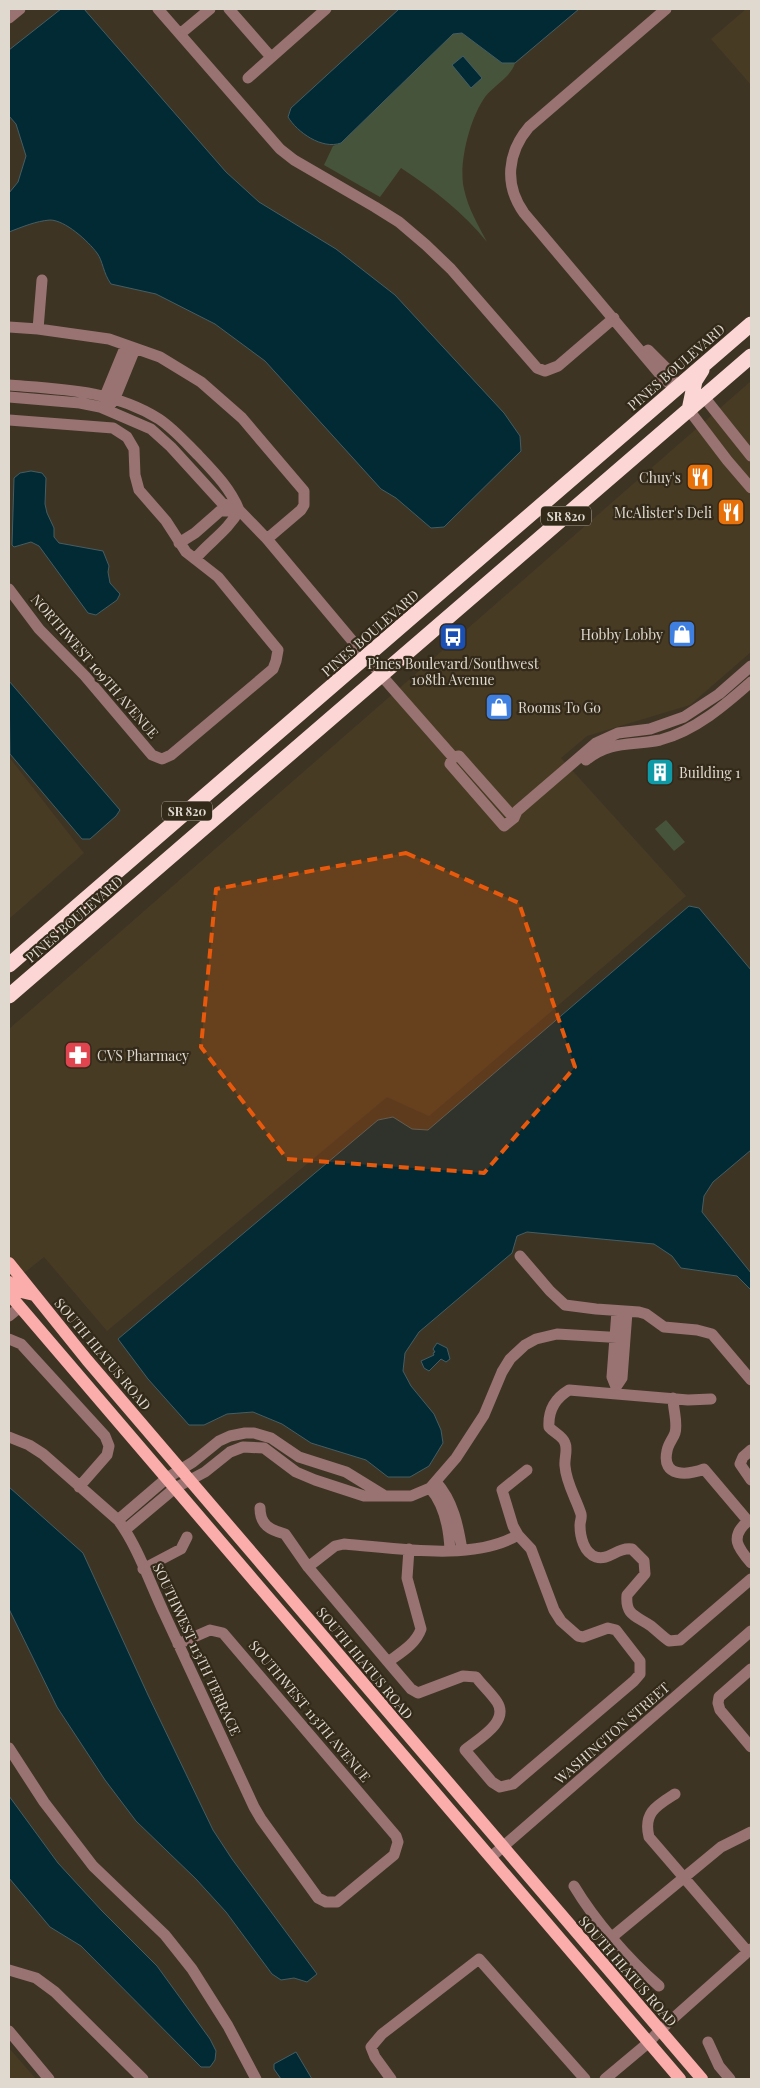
<svg xmlns="http://www.w3.org/2000/svg" width="760" height="2088" font-family="'Playfair Display',serif">
	<style>
		.built { fill: #483b24 }
		.green { fill: #47543c }
		.water { fill: #022a35; stroke: #445e63 }
		.lines { fill: none; stroke-linecap: round; stroke-linejoin: round }
		.minor { stroke: #987371; stroke-width: 11 }
		.major { stroke: #faadab; stroke-width: 12 }
		.highway { stroke: #fcd6d4; stroke-width: 15 }
		.marked { fill: #e8590c; fill-opacity: 0.2; stroke: #e8590c; stroke-width: 4; stroke-dasharray: 10 6; stroke-linejoin: round }
		.labels { text-anchor: middle; dominant-baseline: central; stroke-width: 4.5; stroke-linejoin: round; paint-order: stroke }
		.shield { fill: #342a1a; stroke: #aca499; stroke-width: 1 }
		.shield-label { font-size: 12px; font-weight: bold; fill: #dfd9cf }
		.street-label { font-size: 14px; fill: #dfd9cf; stroke: #342a1a }
		.poi-label { font-size: 14px; fill: #dfd9cf; stroke: #342a1a; text-anchor: end }
	</style>
	<rect width="100%" height="100%" fill="#3e3424"/>
	<!-- built -->
	<path class="built" d="M746,9H751V85L711,39Z
		M751,381V652L690,705L587,736L561,758L686,896L429,1116L387,1097L107,1331L44,1257L9,1285V1029Z
		M9,757L84,853L9,919Z
		M9,2048L36,2079H9Z"/>
	<!-- green -->
	<path class="green" d="M462,33L502,63H515C511,77 494,85 485,97C470,118 458,164 464,189C468,208 478,225 487,242C463,212 433,189 401,168L380,197L324,165L333,146L341,143L453,34Z
		M666,820L685,842L674,851L655,829Z"/>
	<!-- water -->
	<path class="water" d="M61,9H84L226,172L259,202L336,249L395,295L504,413L520,436L521,451L444,527L431,528L396,498L381,489L265,361L215,324L156,294L111,284C103,273 103,261 97,253C88,241 65,220 50,220C36,221 22,227 9,232V193L18,182L26,156L16,124L9,116V50Z
		M399,9H579L515,63H502L462,33L453,34L341,143C322,150 297,132 288,117L291,108Z
		M463,56L482,78L471,88L452,65Z
		M31,471L42,473L46,478L45,504L47,513L54,528V537L59,543L103,551L109,566L108,572L110,583L120,594L117,600L96,615L88,613L39,546L31,542L14,547L12,545L14,478L20,473Z
		M9,681L120,810L116,816L90,839H82L10,754Z
		M689,906L699,908L751,970V1150L713,1182L704,1196L702,1212L751,1273V1290L737,1276L681,1268L672,1256L654,1244L527,1232L517,1236L512,1253L419,1332L405,1353L403,1371L411,1386L434,1414L441,1430L443,1443L429,1466L410,1477H388L366,1460L311,1443L282,1424L253,1412L227,1414L204,1425H189L148,1379L118,1339L378,1120L393,1117L412,1129L428,1130Z
		M437,1343L447,1348L450,1359L446,1362L441,1359L429,1371L424,1368L421,1361L434,1355L433,1353L435,1352L433,1349Z
		M9,1487L83,1553L148,1695L213,1830L232,1859L317,1974L307,1982L294,1978L281,1980L272,1974L226,1912L196,1879L136,1821L105,1780L57,1707L9,1609Z
		M9,1796L58,1863L102,1911L157,1966L210,2039L216,2051L215,2060L210,2067H201L81,1946L50,1927L9,1878Z
		M296,2052L312,2079H281L274,2069V2064Z"/>
	<g class="lines">
		<!-- minor -->
		<path class="minor" d="M158,9L280,149L294,160L375,207L399,222L426,245L451,269L537,368L545,371L558,366L614,318
			M229,9L271,57
			M666,9L529,127C507,153 504,185 524,213L663,378L676,389
			M9,18L20,9
			M180,34L210,9
			M248,78L326,9
			M9,327L38,329L109,339L160,357L201,382L242,418L304,491V505L301,510L267,539
			M38,329L42,280
			M648,350L670,372L675,387
			M9,385C60,389 114,390 159,419C174,429 186,443 198,455C214,472 230,488 239,510
			M9,397L80,403L100,407L151,429L171,447L222,503L239,510L267,539L381,675L453,757
			M704,397L751,456
			M106,402L105,396L126,345
			M111,404L115,398L135,349
			M689,410L727,460L751,488
			M9,420L113,428L127,437L134,449L135,475L139,490L166,521L186,552L218,577L278,650L276,661L273,669L171,755L162,759L152,755L85,676L39,629L9,589
			M179,543L195,533L220,511L237,510
			M195,559C209,542 229,530 239,510
			M453,757L450,764L504,826L514,818L517,811L596,743L618,733L650,729L684,717L719,694L751,666
			M453,757L459,756L514,818
			M586,760C611,740 632,746 660,740C695,731 725,705 751,682
			M520,1256L550,1291L565,1305L596,1309L639,1312L646,1314L664,1327L697,1330L712,1334L751,1380
			M9,1316L20,1307
			M9,1339L21,1344L105,1436L109,1446L107,1455L79,1487
			M616,1387L622,1378L627,1312
			M616,1393V1387L612,1377L617,1311
			M673,1398C673,1409 678,1423 675,1433C673,1439 668,1444 667,1451C661,1478 688,1475 704,1469L748,1521C729,1537 738,1548 751,1563
			M711,1399L688,1400L569,1390C554,1399 548,1411 549,1427C554,1433 563,1436 565,1443C568,1450 564,1459 565,1466C566,1483 576,1498 581,1514C582,1518 580,1521 580,1525C580,1537 584,1553 596,1557C609,1561 617,1547 632,1549L644,1561L645,1574L627,1595C625,1616 637,1616 651,1626C657,1631 663,1637 669,1641L680,1640L751,1579
			M9,1437L29,1445L43,1454L118,1520C137,1545 150,1583 164,1613C194,1677 224,1742 254,1807L261,1819L318,1898L326,1902H337L394,1855L398,1842L396,1836L223,1633L210,1630L178,1644
			M751,1450L743,1457L740,1464L751,1480
			M436,1482C453,1501 458,1525 462,1550
			M430,1488C445,1505 449,1528 450,1550
			M260,1508C260,1525 270,1530 285,1534L308,1567L388,1662
			M118,1520L167,1478L193,1462L219,1441L230,1436L245,1433H254L271,1438L299,1457L346,1472L385,1496H411L430,1488L456,1458L484,1415L502,1372L510,1359L525,1345L536,1339L557,1334L625,1338
			M125,1530L175,1488L205,1472L230,1452L243,1447L264,1448L296,1472L315,1480L364,1496H385
			M409,1549L407,1578L421,1629C416,1644 400,1653 388,1662L411,1689L418,1693L463,1676L476,1677C482,1685 491,1693 497,1702C510,1722 478,1739 465,1750L492,1782L500,1787L513,1784L634,1681L640,1674V1661L616,1630L608,1628L583,1637L578,1636L561,1621L554,1610L531,1549L518,1535L513,1526L502,1490L527,1470
			M308,1567L335,1546L344,1544C396,1548 472,1562 518,1535
			M143,1569L181,1549L187,1537
			M751,1669L719,1697L718,1703L720,1710L751,1747
			M9,1748L44,1802L93,1866L165,1935L192,1969L228,2026L256,2079
			M675,1794C656,1806 643,1813 649,1837L748,1952
			M491,1857L751,1631
			M574,1886C595,1921 628,1959 659,1986
			M612,1937L721,1847L751,1832
			M9,1970L36,1978L55,1992L143,2079
			M9,2031L49,2079
			M708,2042L719,2066L730,2079
			M391,2079L375,2057L371,2047L382,2034L479,1959L585,2079
			M605,2079L648,2043L660,2030L751,1949"/>
		<!-- major -->
		<path class="major" d="M9,1263L87,1360L702,2079
			M9,1282L21,1292L34,1295
			M9,1294L680,2079"/>
		<!-- highway -->
		<path class="highway" d="M689,410L695,381L702,370
			M9,965L751,324
			M9,996L751,356"/>
	</g>
	<!-- marked area -->
	<path class="marked" d="M406,853L519,903L575,1067L484,1173L287,1159L201,1047L216,889Z"/>
	<!-- icons -->
	<defs>
		<g id="restaurant-square" transform="scale(1.4375)"><rect x="-9" y="-9" width="18" height="18" rx="4" fill="#e8710a" stroke="#342a1a"/><path d="M-5-6h1v4h1v-4h1v4h1v-4h1v5L-1.5 .5V6h-2V.5L-5-1ZM5-6V6H3V1.5H1.5Q1.5-4 5-6Z" fill="#fff"/></g>
		<g id="shop-square" transform="scale(1.4375)"><rect x="-9" y="-9" width="18" height="18" rx="4" fill="#3f7fe0" stroke="#342a1a"/><path d="M-5-2.5h2.3a2.7 3.5 0 0 1 5.4 0H5L5.5 6h-11ZM-1.5-2.5h3a1.5 2.3 0 0 0-3 0Z" fill="#fff"/></g>
		<g id="bus-square" transform="scale(1.4375)"><rect x="-9" y="-9" width="18" height="18" rx="4" fill="#1a4fb4" stroke="#342a1a"/><path d="M-5-6H5V4H4V6H2V4H-2V6H-4V4H-5ZM-3.5-4V0h7V-4ZM-3.5 1.2v1.5H-2V1.2ZM2 1.2v1.5H3.5V1.2Z" fill="#fff"/></g>
		<g id="building-square" transform="scale(1.4375)"><rect x="-9" y="-9" width="18" height="18" rx="4" fill="#0f9aa8" stroke="#342a1a"/><path d="M-4-6H4V6H1V3H-1V6H-4ZM-2.5-4.3h1.7v1.8h-1.7ZM.8-4.3h1.7v1.8H.8ZM-2.5-1h1.7V.8h-1.7ZM.8-1h1.7V.8H.8Z" fill="#fff"/></g>
		<g id="pharmacy-square" transform="scale(1.4375)"><rect x="-9" y="-9" width="18" height="18" rx="4" fill="#e0444e" stroke="#342a1a"/><path d="M-2-6h4v4h4v4h-4v4h-4v-4h-4v-4h4Z" fill="#fff"/></g>
	</defs>
	<g fill-rule="evenodd">
		<use href="#restaurant-square" x="700" y="477"/>
		<use href="#restaurant-square" x="731" y="512"/>
		<use href="#shop-square" x="682" y="634"/>
		<use href="#bus-square" x="453" y="637"/>
		<use href="#shop-square" x="499" y="707"/>
		<use href="#building-square" x="660" y="772"/>
		<use href="#pharmacy-square" x="78" y="1055"/>
	</g>
	<g class="labels">
		<!-- shield labels -->
		<g class="shield">
			<rect x="541" y="506.5" width="50" height="19" rx="4"/>
			<rect x="162" y="801.5" width="50" height="19" rx="4"/>
		</g>
		<g class="shield-label">
			<text x="566" y="516">SR 820</text>
			<text x="187" y="811">SR 820</text>
		</g>
		<!-- street labels -->
		<g class="street-label">
			<text transform="translate(676 367) rotate(-41)">PINES BOULEVARD</text>
			<text transform="translate(370 633) rotate(-41)">PINES BOULEVARD</text>
			<text transform="translate(95 666) rotate(49)">NORTHWEST 109TH AVENUE</text>
			<text transform="translate(74 919) rotate(-41)">PINES BOULEVARD</text>
			<text transform="translate(103 1354) rotate(50)">SOUTH HIATUS ROAD</text>
			<text transform="translate(197 1649) rotate(65)">SOUTHWEST 113TH TERRACE</text>
			<text transform="translate(365 1663) rotate(50)">SOUTH HIATUS ROAD</text>
			<text transform="translate(310 1711) rotate(50)">SOUTHWEST 113TH AVENUE</text>
			<text transform="translate(612 1733) rotate(-41)">WASHINGTON STREET</text>
			<text transform="translate(628 1971) rotate(49)">SOUTH HIATUS ROAD</text>
		</g>
		<!-- poi labels -->
		<g class="poi-label">
			<text x="681" y="477">Chuy's</text>
			<text x="712" y="512">McAlister's Deli</text>
			<text x="663" y="634">Hobby Lobby</text>
			<text x="453" y="663" text-anchor="middle">Pines Boulevard/Southwest<tspan x="453" dy="16">108th Avenue</tspan></text>
			<text x="518" y="707" text-anchor="start">Rooms To Go</text>
			<text x="679" y="772" text-anchor="start">Building 1</text>
			<text x="97" y="1055" text-anchor="start">CVS Pharmacy</text>
		</g>
	</g>
	<!-- border -->
	<rect width="760" height="2088" fill="none" stroke="#dfd9cf" stroke-width="20"/>
</svg>
